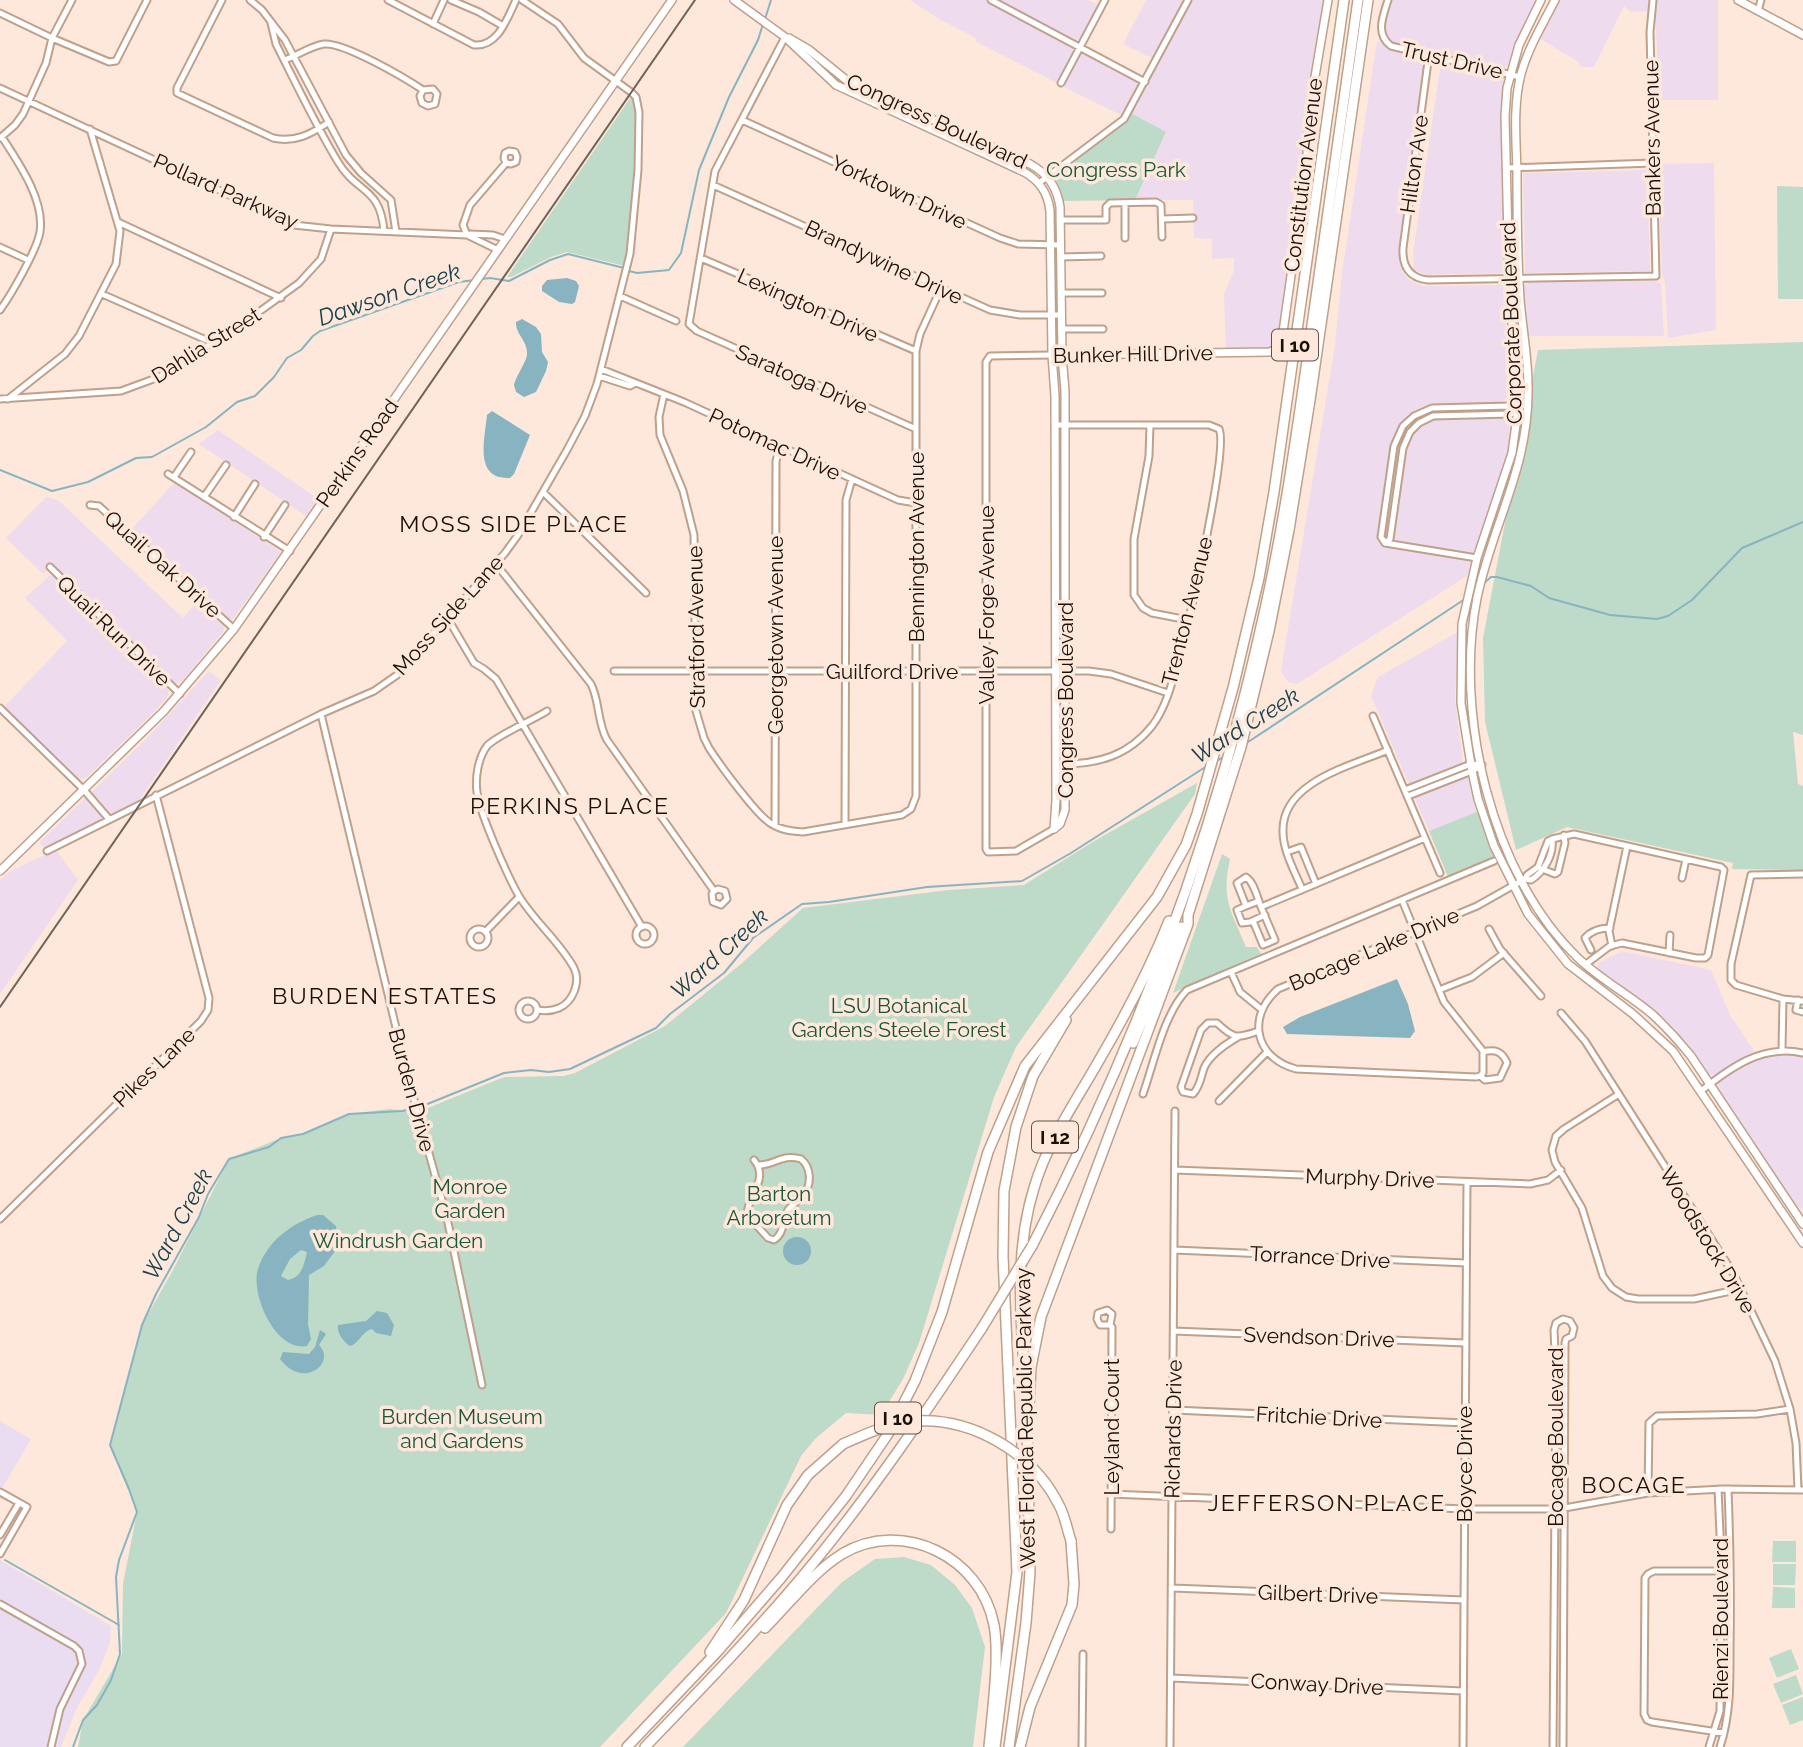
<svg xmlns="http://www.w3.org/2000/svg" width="1803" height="1747" font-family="Raleway,sans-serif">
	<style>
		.commercial { fill: #eedcee }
		.medical { fill: #eaddf1 }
		.green { fill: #bedac9 }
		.water { fill: #88b4c1; fill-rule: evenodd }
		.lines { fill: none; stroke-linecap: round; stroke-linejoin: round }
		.stream { stroke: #88b4c1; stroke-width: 2 }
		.street-casing { stroke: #bfa08b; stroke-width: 9 }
		.secondary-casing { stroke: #bfa08b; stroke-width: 10 }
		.highway-casing { stroke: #bfa08b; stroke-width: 12 }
		.street { stroke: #fff; stroke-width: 5 }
		.secondary { stroke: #fff; stroke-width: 7 }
		.highway { stroke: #fff; stroke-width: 9 }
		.rail { stroke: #716258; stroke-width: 2 }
		.highway-bridge-casing { stroke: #bfa08b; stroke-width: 12; stroke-linecap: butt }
		.highway-bridge { stroke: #fff; stroke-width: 9 }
		.labels { text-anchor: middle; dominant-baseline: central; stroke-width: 7; stroke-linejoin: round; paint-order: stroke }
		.shield { fill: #fde8db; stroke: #5f5147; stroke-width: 2 }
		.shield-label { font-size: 19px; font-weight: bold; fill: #1b1008 }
		.street-label { font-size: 21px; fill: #1b1008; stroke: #fde8db }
		.park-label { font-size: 21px; fill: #195638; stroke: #fde8db }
		.water-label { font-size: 23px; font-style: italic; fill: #18414b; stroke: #fde8db }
		.neighbourhood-label { font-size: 23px; letter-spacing: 2px; fill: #1b1008; stroke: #fde8db }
	</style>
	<rect width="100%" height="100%" fill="#fde8db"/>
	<!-- commercial -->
	<path class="commercial" d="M910,0H985L1072,46L1074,52L1057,83L975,41L976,38L939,19Z
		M997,0H1088L1099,5L1080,39L1076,41Z
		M1146,0H1185L1154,59L1123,44Z
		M1188,0H1328L1281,346L1274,352L1226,353L1224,294L1234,271V258L1212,259V239L1194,238L1193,200H1135L1166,133L1131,113Z
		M1392,0H1539L1510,65L1504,68L1393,45L1384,36L1383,31L1386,13Z
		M1559,0H1651L1648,11L1631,12L1624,6L1594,67H1581L1579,62L1539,38Z
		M1657,0H1718V100H1659L1655,4Z
		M1377,41L1429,54L1403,248L1405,267L1402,271L1408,279L1422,286L1504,285L1509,396L1498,405H1515L1509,449L1467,576L1297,684L1288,682L1281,671L1335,345L1342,273Z
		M1083,52L1139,82L1140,85L1123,116L1062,86L1078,55Z
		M1441,62L1506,77L1504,273L1428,275L1414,270L1413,253Z
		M1714,163L1716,330L1668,338L1665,283L1662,274L1658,164Z
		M1647,170L1650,271L1525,273L1523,173Z
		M1656,281L1661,284L1664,336H1525L1522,294L1523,286L1529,282Z
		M218,430L318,499L306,516L199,444Z
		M175,482L281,552L233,619H229L217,609L130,531Z
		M46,497L58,500L183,618L198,601L224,625V631L183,680L177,683L170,681L53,565L43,574L6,538Z
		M50,575L55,577L165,684L169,691L167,698L148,718L87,777L81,779L73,776L3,708L67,641L25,598Z
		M1458,632L1455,698L1458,724L1463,763L1479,811L1429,831L1371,696L1378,677Z
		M209,671L221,680L138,802L46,849L39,843L148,737Z
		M56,850L78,880L0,994V880L10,871Z
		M1622,951L1711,970L1730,1015L1755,1052L1717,1075H1709L1685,1044L1596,969L1600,962Z
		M1791,1053L1803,1056V1210L1795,1205L1718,1090L1717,1085L1720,1081L1752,1060L1770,1054Z"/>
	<!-- medical -->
	<path class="medical" d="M0,1421L31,1439L0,1492Z
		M0,1560L111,1626L110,1643L99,1670L76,1710L61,1747H0Z"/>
	<!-- green -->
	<path class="green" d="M631,97C644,125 632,233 625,266L567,252L551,257L511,277H507Z
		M1131,113L1166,132L1135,200L1061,201L1052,179L1054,175L1122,125Z
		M1777,186L1803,187V299H1778Z
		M1803,342V735L1793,732L1798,784L1803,786V870L1732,869L1733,863L1567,827L1516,850L1485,722L1483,638L1538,350Z
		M1197,783L1195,794L1016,1047L994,1097L919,1343L903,1379L881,1415L846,1413L815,1439L801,1456L726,1613L600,1747H78L83,1720L122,1654L123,1584L137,1512L110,1445L142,1325L173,1270L229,1159L281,1138L303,1134L349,1114L389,1109L418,1112L504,1077L564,1076L575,1073L665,1026L741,964L803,908L949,890L1024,885L1096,840Z
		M1479,811L1496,856L1448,877L1429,831Z
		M1222,854L1230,859C1221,900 1231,910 1246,947H1257L1262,955L1173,993Z
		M1773,1541H1796V1562H1772Z
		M904,1557L931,1565L955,1585L972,1608L985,1647L973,1747H683L842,1582L875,1559Z
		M1773,1564H1796L1795,1585H1773Z
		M1773,1587L1795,1588V1608H1772Z
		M1791,1649L1799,1669L1777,1678L1769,1658Z
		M1796,1675L1803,1694L1781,1703L1773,1684Z
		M1803,1697V1720L1790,1725L1782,1705Z"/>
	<!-- water -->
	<path class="water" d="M567,278L576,281L579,286L575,302L572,304L559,302L542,291V286L547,280Z
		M522,319L536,327L541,334L542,352L548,362L546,371L536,392L524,397L516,392L514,385C516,376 527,361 527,354C528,341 515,334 516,322Z
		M492,411L530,435L514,474L510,478C473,480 485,438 487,415Z
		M1397,979L1408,1004L1415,1031L1410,1038L1287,1034L1283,1027L1300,1017Z
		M317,1215H323L336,1226L338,1247L324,1266L309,1275L308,1324L311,1339L307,1346C275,1352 250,1293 258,1269C267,1241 291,1224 317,1215ZM301,1250L307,1252C304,1265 302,1277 288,1280L281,1276L290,1259Z
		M783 1251a14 14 0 1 1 28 0a14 14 0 1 1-28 0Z
		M377,1311L387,1313L394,1325L391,1336L376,1333L372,1329C362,1331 359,1344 350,1346C343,1341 337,1334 338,1325L366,1321Z
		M320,1330L326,1334L319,1345C337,1363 303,1390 280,1359L283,1352L309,1354L315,1347Z"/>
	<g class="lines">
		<!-- stream -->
		<path class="stream" d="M765,19L771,0
			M629,271L637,273L669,270L681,253L699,170L729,97L758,40L763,24
			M481,279L490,278L509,281L550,260L568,254L624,268
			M0,470L52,491L88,482L136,458L152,457L206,427L237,402L255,396L274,377L287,358L301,350L313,336L320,331L459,282L475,280
			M1483,584L1491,577H1497L1531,586L1549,598L1610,615L1657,619L1668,616L1692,600L1742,548L1803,522
			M1245,744L1465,599
			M1215,762L1225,756
			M5,1560L119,1625
			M73,1747L83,1720L97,1705L111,1680L120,1654L116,1577L119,1560L137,1512L129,1489L110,1445L142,1325L156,1294L199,1217L208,1194L229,1159L269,1147L281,1138L303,1134L349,1114L402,1111L420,1107L504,1073L531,1070L549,1072L570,1069L656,1028L670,1014L724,973L753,938L802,904L829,902L927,887L1022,881L1071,853L1207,766"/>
		<!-- street casing -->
		<g class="street-casing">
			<path id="street" d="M222,0L177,88V93L273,138C295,143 311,134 329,122
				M250,0L262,10L285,40L346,155L361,173L391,200L396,232
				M388,0L474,45C498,47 507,19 516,0
				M451,0L479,12L503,26
				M991,0L1145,82
				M1388,0C1383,16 1375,34 1391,46L1520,77
				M1758,11L1761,0
				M0,13L52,38L109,62L116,61L147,0
				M271,23L276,44L284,60C301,94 318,129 338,162C357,194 380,186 384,231
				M433,24L444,0
				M785,37L715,171L689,324L697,331L916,429
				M1429,54L1403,248C1402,266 1409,278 1428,280L1656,276L1650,32L1653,0
				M284,60C297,56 310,46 324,44C344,42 405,78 423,90L433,89L437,94L435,104L428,106L422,103L420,96L423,90
				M1061,83L1105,0
				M0,88L294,225L331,229L467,235L470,234L493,235L505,239
				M742,120L1000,238L1018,244L1060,245
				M0,138L15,125L23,114L46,63L52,38L72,0
				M1506,168L1653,163
				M1039,183L1124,119L1188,0
				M713,185L990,310L1020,315H1061
				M1125,203V238
				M1162,219L1193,218
				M1060,220H1106V207L1110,203L1156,202L1161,205L1162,237
				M118,222L281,298
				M467,235L463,225L470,205L506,163L511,164L516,162L517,157L515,152L509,151L505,153L504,158L506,163
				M467,235L498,250
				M0,247L28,260
				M1060,257L1101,256
				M701,258L916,351
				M1061,293H1102
				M102,294L213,343
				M620,296L676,321
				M0,310C11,295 37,250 40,232C45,200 18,162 2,137
				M1061,329H1103
				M1052,355L990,356L986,362V849L988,852L1016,851L1054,829
				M601,369L684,402L898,500L916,503
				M599,376L630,386L634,384
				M664,394L659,417L660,435L683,491L694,535L696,711L704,738L709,748C720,765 755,813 770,823C780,830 791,831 803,832L902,815L911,809L916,796V351L920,334L941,288
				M0,399L121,391L159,377L245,322L299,283L321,259L331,229
				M8,399L65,354L79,336L116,264L120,231L90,129
				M1055,425H1209L1219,429C1229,448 1188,627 1179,658C1173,680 1166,708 1152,726C1128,756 1098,764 1062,764
				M1150,425L1149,456L1134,539V595L1143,608L1152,613L1188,620
				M168,474L290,551
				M174,477L191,452
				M543,492L646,593
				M204,497L226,465
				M90,505L99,506L234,629
				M234,517L255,484
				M264,537L285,505
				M1385,543L1381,537L1394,446L1403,426L1414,416L1432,408L1510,406L1518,410
				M1385,543L1390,539L1403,448L1410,432L1419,423L1433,416L1511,414L1518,410
				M1385,543L1477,558
				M496,564L591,684C600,702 597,722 607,740L714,891L712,894L713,902L721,905L727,899L725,891L718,889L714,891
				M50,567L180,694
				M448,619L474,663L484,669L496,679L642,927
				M614,671H1089L1111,674L1168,693
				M0,708L84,790L109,819
				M321,714L408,1078L447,1218L482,1385
				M1373,716L1440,873
				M1405,790L1471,764L1482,765L1472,771L1408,796
				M845,825L846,500L852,479
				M775,826L776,461L780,446
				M1552,839L1574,834L1721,867L1724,870L1708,955L1705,958H1696L1622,943L1610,946L1586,964
				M47,851L321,714L374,691L397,675L505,553L518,535L567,450L585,416L597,384L630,254L638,170L639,112L636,97L631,92L584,58L558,24L522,0
				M1287,852L1301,847L1316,884
				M1542,869L1555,874L1558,872L1565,843L1564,835
				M1682,878L1686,859
				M1302,889C1295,872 1283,851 1283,832C1281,782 1351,766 1388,750
				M1402,900L1444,1002L1483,1051V1073L1480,1076
				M1259,901L1246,906L1237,883L1246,877C1254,882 1257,897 1261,907
				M1246,906L1237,910L1242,923L1250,922L1265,915
				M1253,921L1263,945L1275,940L1261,907L1425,838
				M636 935a9 9 0 1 1 18 0a9 9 0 1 1-18 0Z
				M470 938a9 9 0 1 1 18 0a9 9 0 1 1-18 0Z
				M1489,929L1500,949L1541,996
				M486,931L519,897
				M1612,946L1609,931L1627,846
				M1591,950L1585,938C1591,931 1600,928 1610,928
				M1669,953L1670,935
				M1231,972L1240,992L1261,1009
				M1439,990L1472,977L1504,953
				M1783,999L1803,1001
				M1798,1000L1796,1010L1803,1012
				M519 1010a9 9 0 1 1 18 0a9 9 0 1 1-18 0Z
				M538,1010C544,1011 552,1011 559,1008C573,1002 581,982 574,968C560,942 534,921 519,896C508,877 479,812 477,792C475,778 478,758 487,746C496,736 533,720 547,711
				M1561,1013L1585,1041L1733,1273L1775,1361L1790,1409L1796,1443L1798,1490
				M1238,1037C1226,1044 1210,1054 1204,1068C1201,1077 1200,1087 1193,1094L1183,1092L1181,1087L1201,1030L1208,1023H1217C1235,1040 1237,1038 1259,1031
				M1782,1050L1783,999L1736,985L1731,980V964L1751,875L1803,874
				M1480,1076L1476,1077L1296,1069C1255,1058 1246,1017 1278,989L1477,906L1525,879L1531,880C1544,872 1554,855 1552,839L1548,841L1538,867L1527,875L1525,879
				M1480,1076L1485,1080L1500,1078L1507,1063C1502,1051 1495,1049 1483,1052
				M1701,1091C1731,1067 1763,1044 1803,1053
				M1143,1094C1154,1063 1164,1013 1187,990L1494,861
				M1619,1094L1564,1129L1556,1136L1552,1150L1555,1162L1582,1208L1603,1276L1612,1288L1626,1297L1638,1299H1694L1740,1289
				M1219,1101L1267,1052
				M754,1160C770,1179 747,1196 747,1215L768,1238L774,1240C785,1233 782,1220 788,1210C792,1204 800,1201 804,1195C812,1183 811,1167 801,1159C782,1153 774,1166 758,1165
				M1175,1170L1530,1184L1548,1180L1561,1170
				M0,1219L201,1021L208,1010L209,998L156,795
				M1174,1250L1466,1263
				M1110,1325H1100L1097,1319L1098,1313L1107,1310L1112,1314L1110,1325L1112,1327L1111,1529
				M1174,1331L1465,1343
				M1174,1410L1465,1423
				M0,1492L27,1507L0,1554
				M1648,1493L1649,1423L1657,1416L1757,1414L1790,1409
				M1111,1494L1464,1509H1559L1648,1493L1723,1489L1803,1490
				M0,1535L19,1503
				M1173,1588L1463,1600
				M0,1604L74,1646L79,1651L82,1664L60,1709L51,1747
				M1171,1678L1463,1691
				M1724,1733L1652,1722L1647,1720L1644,1714L1645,1578L1648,1574L1654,1571H1730
				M1082,1747L1083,1654
				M1170,1747L1175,1111
				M1463,1747L1467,1182
				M1553,1747L1556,1374L1554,1330L1556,1323L1563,1319L1570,1321L1574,1328L1572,1336L1566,1339L1565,1343L1563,1747
				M1709,1747L1720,1711L1721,1556L1718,1489
				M1720,1747C1731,1714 1730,1680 1730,1646C1731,1593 1730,1541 1728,1489"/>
		</g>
		<!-- secondary casing -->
		<g class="secondary-casing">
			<path id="secondary" d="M734,0L785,37L836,85L1024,172C1040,181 1048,193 1050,211L1052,355L1055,396L1056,800L1054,829
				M1541,0L1519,45L1507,88L1505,116L1509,279L1518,410L1512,453L1477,558L1462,624L1461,703L1472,771L1478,799L1494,846L1528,914L1568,964L1633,1014L1673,1051L1803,1243
				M1555,0C1543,24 1528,48 1521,74C1513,105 1516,139 1517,171C1517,214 1517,256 1520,299C1522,327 1528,356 1528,385C1530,466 1493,522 1477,598C1454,713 1491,875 1578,958C1600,979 1628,994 1652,1014C1666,1027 1679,1041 1691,1056L1803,1224
				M1738,0L1803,35
				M789,38L808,49L845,79L1030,164C1048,174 1057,187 1060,207L1062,355L1065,391V810L1060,824L1054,829
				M1059,355L1270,352L1281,346L1306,170L1310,106L1328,0
				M0,871L164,711L234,629L672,0"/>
		</g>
		<!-- highway casing -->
		<g class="highway-casing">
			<path id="highway" d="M1133,1043L1181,927
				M1032,1246C1135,1047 1215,837 1263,618C1282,535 1294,452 1306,368C1324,245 1340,123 1358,0
				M1025,1384C1021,1317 1014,1252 1034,1188C1047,1143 1074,1104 1097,1064C1124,1018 1149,971 1169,921
				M1028,1425L1031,1367L1041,1317L1188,924V915L1241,747L1269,631L1289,530L1310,400L1368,0
				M765,1628C789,1604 813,1572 842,1554C903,1518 981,1557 994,1625C1000,1657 992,1713 989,1747
				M710,1652L744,1600L787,1505L808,1475L843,1444
				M627,1747L717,1652L781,1578L846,1496L888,1434L915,1381L942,1312L988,1152L1025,1066L1157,897L1186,845L1197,814L1233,688L1259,578L1274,492L1344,0
				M645,1747C702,1688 759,1629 811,1566C873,1491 928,1409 982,1328
				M995,1747L1017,1572L1003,1256L1004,1191L1016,1127L1033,1076L1066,1020
				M1009,1747L1026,1623L1030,1572L1027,1422
				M1020,1747L1030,1707L1072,1605L1074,1584L1071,1541"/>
		</g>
		<!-- street -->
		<use href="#street" class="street"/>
		<!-- secondary -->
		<use href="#secondary" class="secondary"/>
		<!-- highway -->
		<use href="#highway" class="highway"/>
		<!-- rail -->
		<path class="rail" d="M0,1007L695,0"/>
		<!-- highway-bridge casing -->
		<g class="highway-bridge-casing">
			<path id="highway-bridge" d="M982,1328L1032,1246
				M843,1444C866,1434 889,1423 914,1421C973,1417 1033,1453 1059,1505C1065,1516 1067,1529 1071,1541"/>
		</g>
		<!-- highway-bridge -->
		<use href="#highway-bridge" class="highway-bridge"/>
	</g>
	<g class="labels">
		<!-- shield labels -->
		<g class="shield">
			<rect x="1272" y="329.5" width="46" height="31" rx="5"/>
			<rect x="1032" y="1121.5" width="46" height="31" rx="5"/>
			<rect x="875" y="1402.5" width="46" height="31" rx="5"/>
		</g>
		<g class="shield-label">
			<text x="1295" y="345">I 10</text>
			<text x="1055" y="1137">I 12</text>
			<text x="898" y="1418">I 10</text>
		</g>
		<!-- street labels -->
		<g class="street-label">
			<text transform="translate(1452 60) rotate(13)">Trust Drive</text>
			<text transform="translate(937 121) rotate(25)">Congress Boulevard</text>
			<text transform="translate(1652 138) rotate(-91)">Bankers Avenue</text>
			<text transform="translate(1414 164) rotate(-82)">Hilton Ave</text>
			<text transform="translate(1303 175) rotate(-83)">Constitution Avenue</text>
			<text transform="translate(226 191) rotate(24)">Pollard Parkway</text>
			<text transform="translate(899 192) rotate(25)">Yorktown Drive</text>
			<text transform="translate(884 262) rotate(25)">Brandywine Drive</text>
			<text transform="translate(808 305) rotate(24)">Lexington Drive</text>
			<text transform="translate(1511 323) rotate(-92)">Corporate Boulevard</text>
			<text transform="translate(206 345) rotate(-32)">Dahlia Street</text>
			<text transform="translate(1133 354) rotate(-1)">Bunker Hill Drive</text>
			<text transform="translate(802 379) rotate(24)">Saratoga Drive</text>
			<text transform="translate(775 444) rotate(25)">Potomac Drive</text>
			<text transform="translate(357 453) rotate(-55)">Perkins Road</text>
			<text transform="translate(916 547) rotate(-90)">Bennington Avenue</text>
			<text transform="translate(163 564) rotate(42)">Quail Oak Drive</text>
			<text transform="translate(986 605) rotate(-90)">Valley Forge Avenue</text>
			<text transform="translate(1187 611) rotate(-76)">Trenton Avenue</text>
			<text transform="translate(448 615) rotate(-48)">Moss Side Lane</text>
			<text transform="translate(696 627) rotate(-91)">Stratford Avenue</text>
			<text transform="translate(114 631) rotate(44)">Quail Run Drive</text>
			<text transform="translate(775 635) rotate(-90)">Georgetown Avenue</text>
			<text x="892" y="671">Guilford Drive</text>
			<text transform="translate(1065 700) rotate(-90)">Congress Boulevard</text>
			<text transform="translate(1374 949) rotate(-23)">Bocage Lake Drive</text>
			<text transform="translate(154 1067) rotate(-44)">Pikes Lane</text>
			<text transform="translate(412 1090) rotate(75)">Burden Drive</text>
			<text transform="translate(1370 1178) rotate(2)">Murphy Drive</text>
			<text transform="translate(1708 1240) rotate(59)">Woodstock Drive</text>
			<text transform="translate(1320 1257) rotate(3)">Torrance Drive</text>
			<text transform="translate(1319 1337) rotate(2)">Svendson Drive</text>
			<text transform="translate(1319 1417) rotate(3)">Fritchie Drive</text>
			<text transform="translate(1025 1418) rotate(-91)">West Florida Republic Parkway</text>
			<text transform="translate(1111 1427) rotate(-90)">Leyland Court</text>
			<text transform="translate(1173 1429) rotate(-89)">Richards Drive</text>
			<text transform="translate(1555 1437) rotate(-90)">Bocage Boulevard</text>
			<text transform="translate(1464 1464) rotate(-90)">Boyce Drive</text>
			<text transform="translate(1318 1594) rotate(2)">Gilbert Drive</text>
			<text transform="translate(1720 1619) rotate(-90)">Rienzi Boulevard</text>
			<text transform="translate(1317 1684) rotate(3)">Conway Drive</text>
		</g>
		<!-- park labels -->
		<g class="park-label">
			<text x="1116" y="169">Congress Park</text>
			<text x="899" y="1005">LSU Botanical<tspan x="899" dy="24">Gardens Steele Forest</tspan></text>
			<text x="470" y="1186">Monroe<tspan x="470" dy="24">Garden</tspan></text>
			<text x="779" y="1193">Barton<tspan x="779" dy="24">Arboretum</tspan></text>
			<text x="398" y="1240">Windrush Garden</text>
			<text x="462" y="1416">Burden Museum<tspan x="462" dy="24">and Gardens</tspan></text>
		</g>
		<!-- water labels -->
		<g class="water-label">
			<text transform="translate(389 294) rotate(-19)">Dawson Creek</text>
			<text transform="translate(1245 725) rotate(-32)">Ward Creek</text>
			<text transform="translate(719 953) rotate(-42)">Ward Creek</text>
			<text transform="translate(177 1224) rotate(-62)">Ward Creek</text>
		</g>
		<!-- neighbourhood labels -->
		<g class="neighbourhood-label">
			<text x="514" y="523">MOSS SIDE PLACE</text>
			<text x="570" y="805">PERKINS PLACE</text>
			<text x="385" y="995">BURDEN ESTATES</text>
			<text x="1634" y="1484">BOCAGE</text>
			<text x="1327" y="1502">JEFFERSON PLACE</text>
		</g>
	</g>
</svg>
